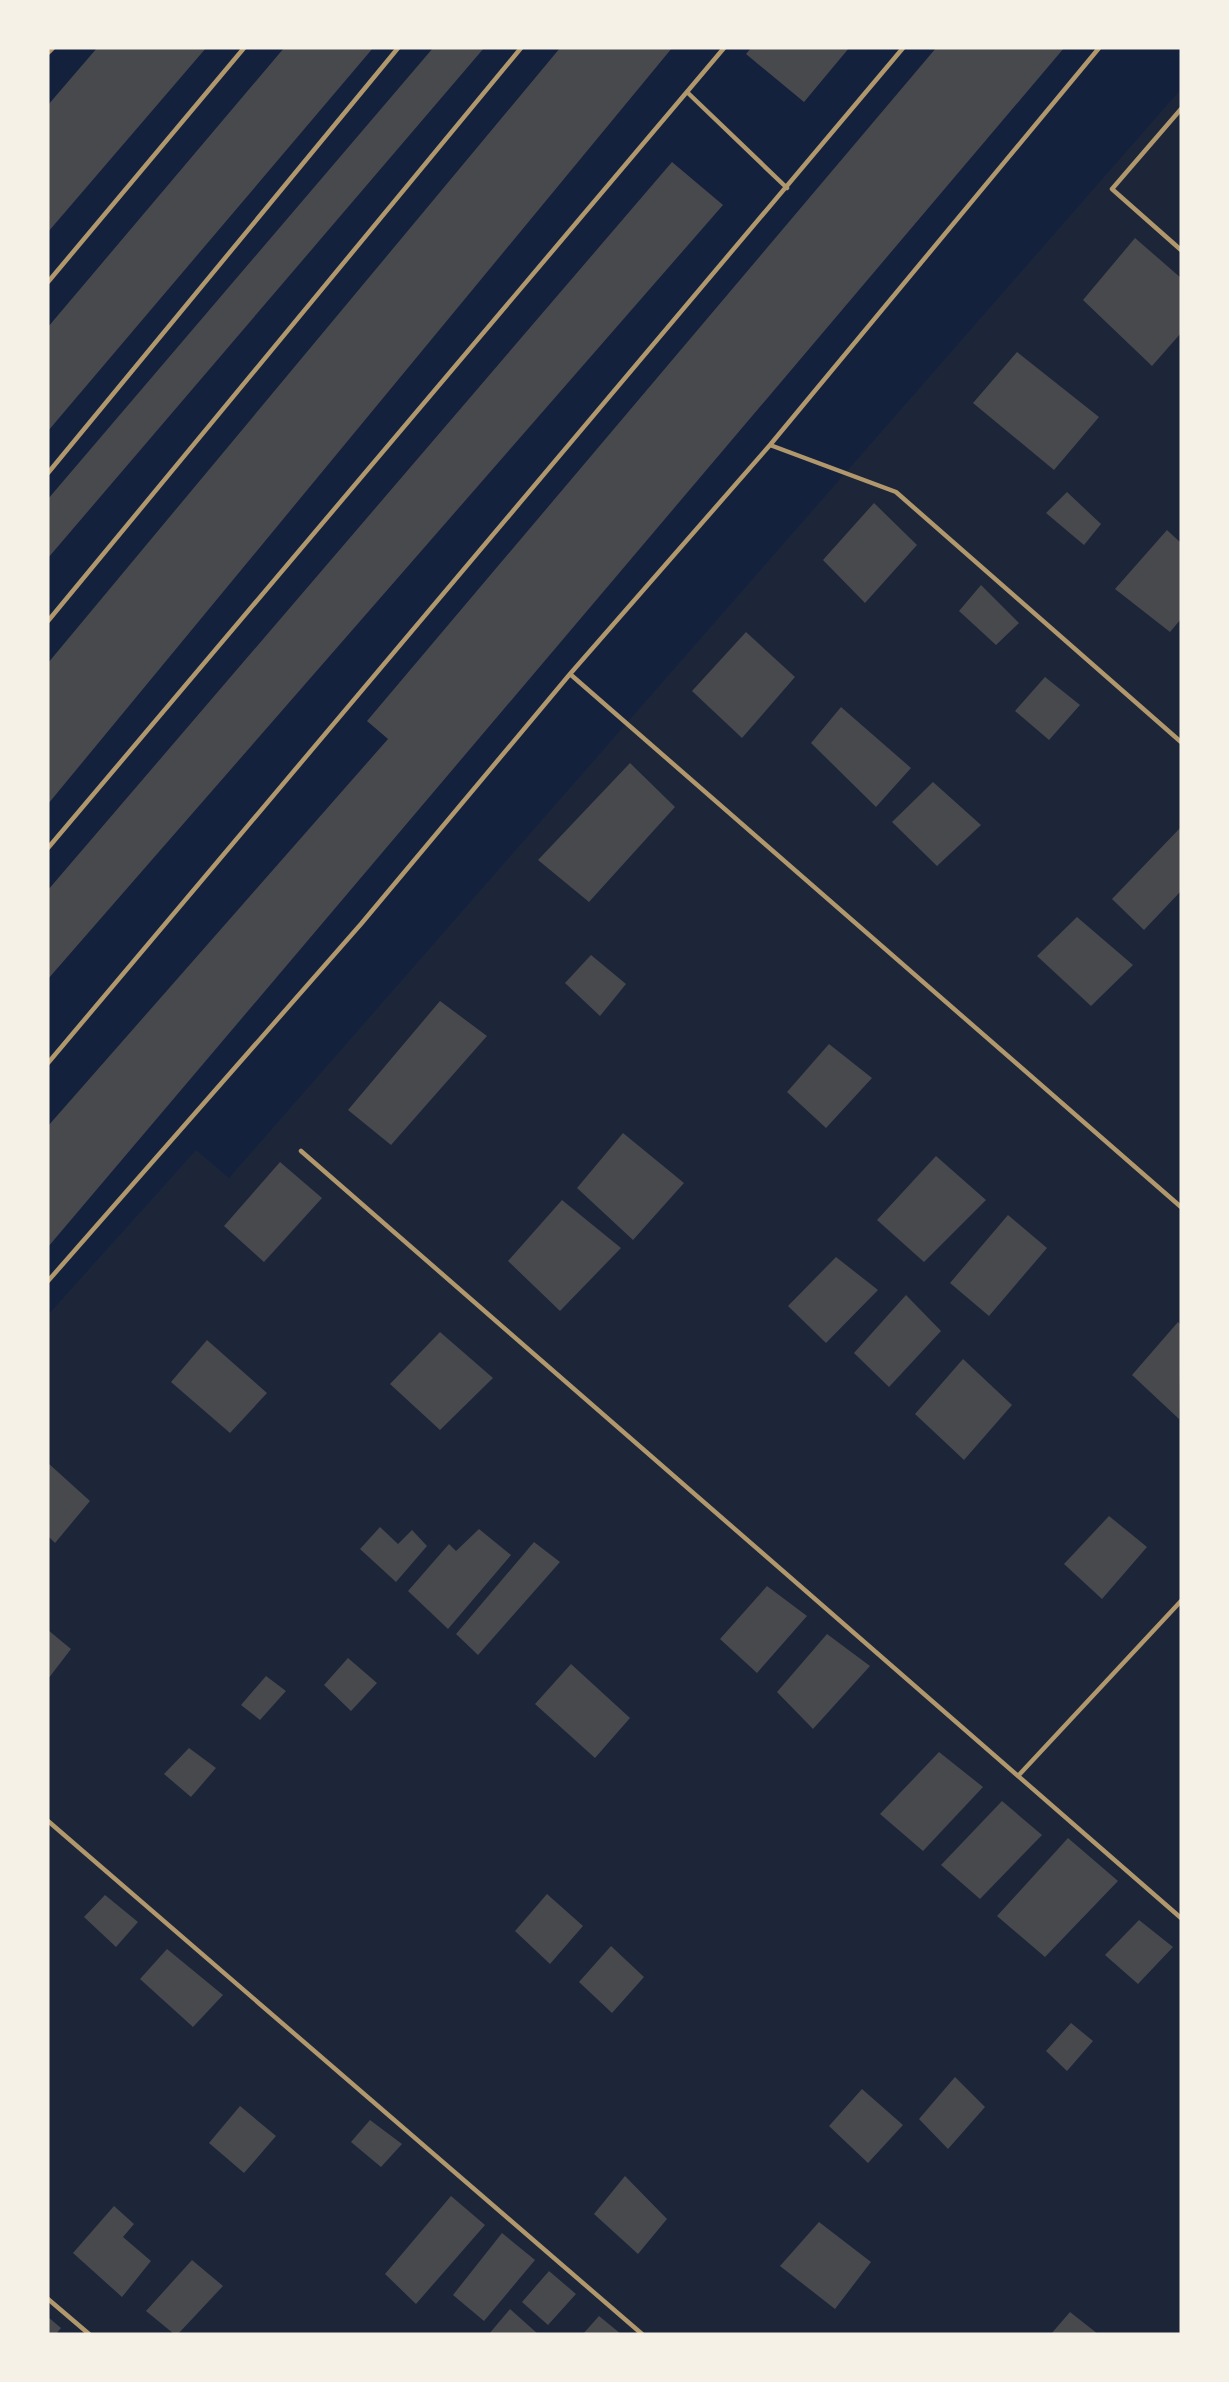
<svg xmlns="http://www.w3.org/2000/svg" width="1229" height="2382" font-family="Arial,sans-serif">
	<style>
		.green { fill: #1d2539 }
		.building { fill: #48494c }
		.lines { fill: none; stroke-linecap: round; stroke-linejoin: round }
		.service { stroke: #b1986c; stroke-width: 4.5 }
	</style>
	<rect width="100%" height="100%" fill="#14213d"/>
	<!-- green -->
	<path class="green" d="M1181,89V2334H48V1315L196,1150L229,1178Z"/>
	<!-- building -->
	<path class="building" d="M97,48H206L48,232V105Z
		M284,48H373L48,431V327Z
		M433,48H484L48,558V499Z
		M560,48H672L48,804V663Z
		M751,48H849L804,102L746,54Z
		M936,48H1064L48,1247V1126L388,739L367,721Z
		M672,162L723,205L48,979V890Z
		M1135,238L1181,278V333L1152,366L1083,300Z
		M1017,352L1099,417L1054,470L973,403Z
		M1067,492L1101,524L1084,545L1046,513Z
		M874,503L917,545L865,603L823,560Z
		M1167,530L1181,543V619L1170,632L1115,589Z
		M981,585L1019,623L996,645L959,611Z
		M746,632L795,677L742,738L692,691Z
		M1045,677L1080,705L1049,740L1015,711Z
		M841,707L911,768L876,807L811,743Z
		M630,763L675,807L589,902L538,860Z
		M933,782L981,825L937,866L892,822Z
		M1181,827V891L1144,930L1112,899Z
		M1077,917L1133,965L1091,1006L1037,956Z
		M591,955L626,984L600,1016L565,983Z
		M440,1001L487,1036L391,1145L348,1110Z
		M829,1044L872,1078L826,1128L787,1092Z
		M623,1133L684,1183L633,1240L577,1188Z
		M936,1156L986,1200L924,1262L877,1220Z
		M280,1162L322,1198L264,1262L224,1226Z
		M562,1200L621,1248L560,1311L508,1261Z
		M1008,1215L1047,1248L989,1316L950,1283Z
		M836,1257L878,1290L826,1343L788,1306Z
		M906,1295L941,1331L889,1387L854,1353Z
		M1178,1322L1181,1325L1179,1419L1132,1375Z
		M440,1332L493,1378L440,1430L390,1384Z
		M207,1340L267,1393L230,1433L171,1382Z
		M963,1359L1012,1405L964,1460L915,1414Z
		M48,1463L90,1501L55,1543L48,1536Z
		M1109,1516L1147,1547L1102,1599L1064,1564Z
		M380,1527L398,1544L412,1530L427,1546L396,1582L360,1549Z
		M479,1529L511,1555L448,1629L408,1591L449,1544L456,1551Z
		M534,1542L560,1562L478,1655L456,1634Z
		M767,1586L807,1616L757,1673L720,1639Z
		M48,1630L71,1649L48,1679Z
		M827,1634L870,1666L813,1729L777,1692Z
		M348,1658L377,1683L351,1711L324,1685Z
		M571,1664L630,1718L595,1758L535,1704Z
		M266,1676L286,1691L260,1720L241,1705Z
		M189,1748L216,1768L191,1797L164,1774Z
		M939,1752L983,1787L923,1851L880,1814Z
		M1002,1801L1042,1835L980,1899L941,1865Z
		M1068,1838L1118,1881L1045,1957L997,1916Z
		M547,1894L583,1926L550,1964L515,1931Z
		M105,1895L138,1922L116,1947L84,1917Z
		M1139,1920L1173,1947L1138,1984L1105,1955Z
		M611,1946L644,1977L612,2013L579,1982Z
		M167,1949L223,1995L193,2027L140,1979Z
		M1071,2023L1093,2041L1067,2071L1046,2051Z
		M955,2077L985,2107L948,2149L919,2119Z
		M862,2089L903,2125L868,2163L829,2126Z
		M240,2106L276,2136L244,2173L209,2143Z
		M370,2120L402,2144L381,2167L351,2142Z
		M625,2176L667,2219L638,2254L594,2214Z
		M451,2196L485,2225L416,2304L385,2274Z
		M114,2206L134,2224L123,2237L151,2261L122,2297L73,2253Z
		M819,2222L871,2262L835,2309L780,2266Z
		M502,2233L535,2260L484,2321L453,2295Z
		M192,2260L223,2286L178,2334H174L146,2311Z
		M549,2271L576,2294L548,2325L522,2302Z
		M510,2309L538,2334H489Z
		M1070,2312L1098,2334H1051Z
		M599,2316L621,2334H583Z
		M48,2317L61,2328L56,2334H48Z"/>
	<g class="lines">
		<!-- service -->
		<path class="service" d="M48,53L53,48
			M688,93L787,188
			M1181,109L1112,189L1181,250
			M48,282L244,48
			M770,445L896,492L1181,742
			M48,473L398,48
			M48,621L521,48
			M570,674L1181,1207
			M48,848L724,48
			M48,1063L903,48
			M301,1151L1181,1918
			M48,1281L361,924L570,674L770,445L1099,48
			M1018,1776L1181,1601
			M48,1821L642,2334
			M48,2299L89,2334"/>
	</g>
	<!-- border -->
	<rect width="1229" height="2382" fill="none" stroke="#f6f1e7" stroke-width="99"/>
</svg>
